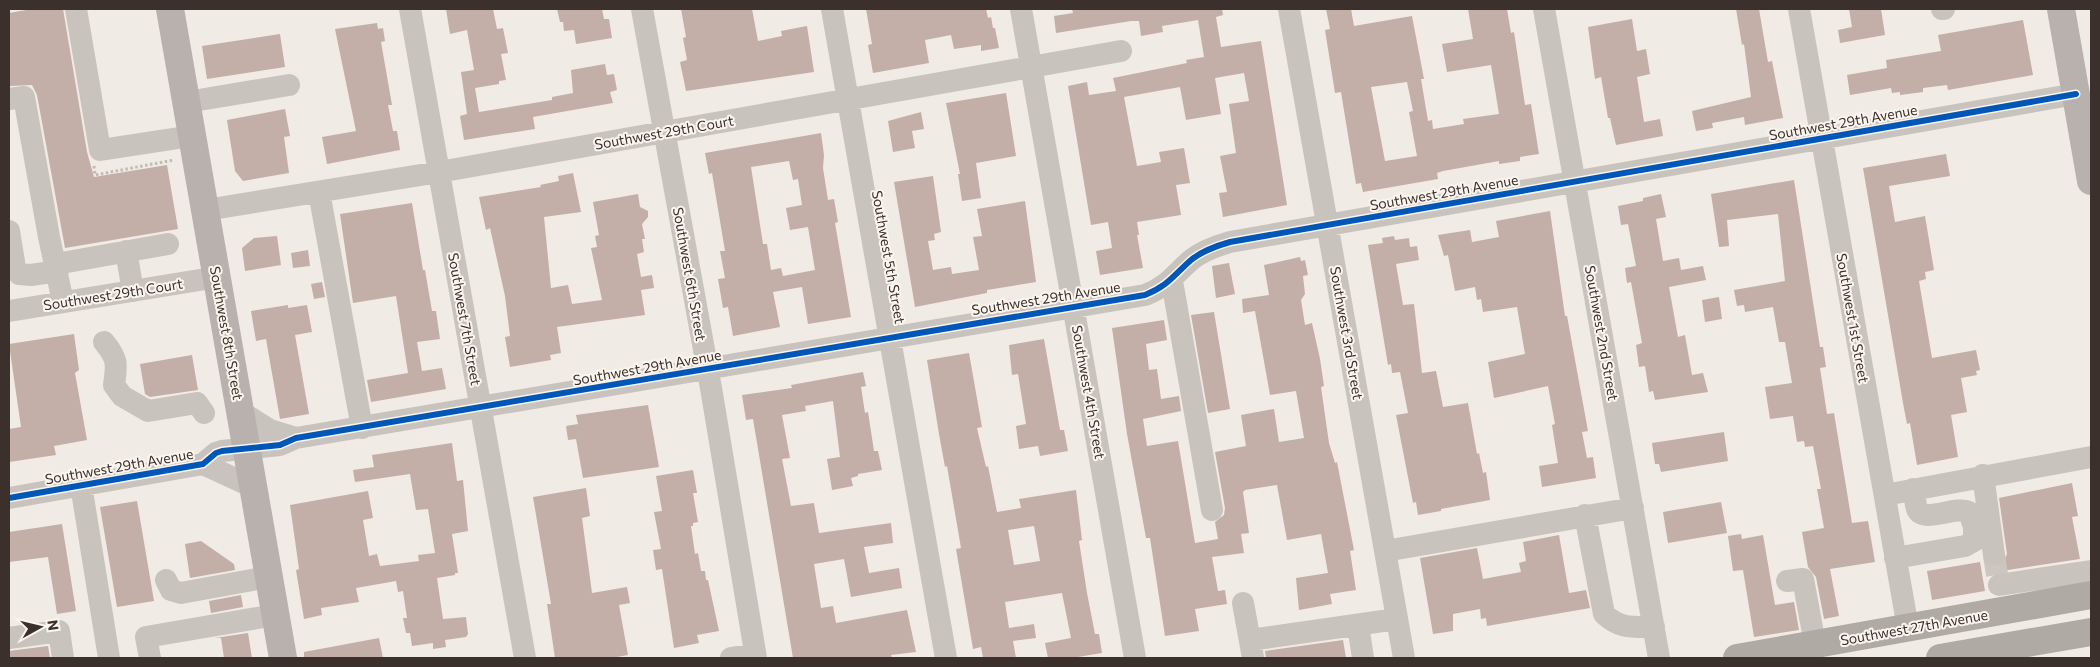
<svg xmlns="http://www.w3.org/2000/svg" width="2100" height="667" font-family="Commissioner,sans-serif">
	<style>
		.building { fill: #c3afa7; fill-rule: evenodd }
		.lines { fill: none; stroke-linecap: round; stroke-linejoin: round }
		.minor-tunnel { stroke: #ccc6c0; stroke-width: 22; stroke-dasharray: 22 11; stroke-linecap: butt }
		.path { stroke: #c2bbb6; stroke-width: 3; stroke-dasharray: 2.5 2.5; stroke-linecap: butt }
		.minor { stroke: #c9c3be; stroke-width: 22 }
		.major { stroke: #b8b1ad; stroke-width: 28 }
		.highway { stroke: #afaaa4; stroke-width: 28 }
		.cycleway-casing { stroke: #fbf5ee; stroke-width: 9 }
		.cycleway { stroke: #0057b8; stroke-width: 6 }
		.labels { text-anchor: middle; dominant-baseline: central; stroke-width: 4; stroke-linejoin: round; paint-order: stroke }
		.street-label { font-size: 14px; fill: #3b302b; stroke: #fbf5ee }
	</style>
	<rect width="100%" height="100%" fill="#f0ebe5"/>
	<!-- building -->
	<path class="building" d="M32,9H63L87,152L94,177L167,165L178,229L65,248L37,95L32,85L10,86L9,79V13Z
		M446,9H493L497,29L503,28L508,53L501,54L506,80L499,81V84L475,88L479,112L552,100V97L573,93L571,70L605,64L607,75L614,74L617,90L610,92L613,103L533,117L535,129L464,140L460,116L467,114L461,72L474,70L467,30L450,34Z
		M557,9H602L604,19H609L612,38L576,44L574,30L564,31L563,22H560Z
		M681,9H752L758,41L782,36L781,31L807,26L814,72L686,91L680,62L687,60L683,38L686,37Z
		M866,9H986L988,18L991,17L993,28H995L999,48L981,51V45L954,49L951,35L925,40L929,63L873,73L868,45L872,44Z
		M1072,9H1222L1223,15L1216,17L1221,47L1261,41L1287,205L1223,217L1219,193L1227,192L1220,156L1236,153L1229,104L1249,101L1244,73L1215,78L1221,114L1186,120L1180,87L1124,97L1137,166L1161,162L1159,152L1184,148L1190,183L1176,185L1181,215L1137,222L1139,235H1137L1143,268L1100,275L1096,251L1112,248L1108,222L1091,225L1068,86L1087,82L1089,95L1116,91L1113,78L1187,63L1186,60L1204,57L1198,20L1162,26L1163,32L1141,36L1139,21H1131L1056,33L1054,16L1073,13Z
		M1326,9H1351L1354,26L1412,16L1424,79H1421L1428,121L1432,120L1433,129L1464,124L1463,119L1499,114L1491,65L1447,72L1442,44L1473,39L1468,9H1507L1511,33L1514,32L1525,105L1531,104L1539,154L1520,157V161L1499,164V161L1443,171L1437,173L1438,179L1363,192L1361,183L1356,184L1341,92L1335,93L1325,30L1330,29ZM1407,82L1413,111L1409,112L1417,156L1385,161L1371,87Z
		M1736,9H1759L1768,62L1772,61L1783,118L1745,125L1744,117L1712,123L1713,128L1696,131L1692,111L1751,97L1744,44L1742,45Z
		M1849,9H1881L1885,35L1840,43L1838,30L1852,27Z
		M1632,19L1637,51L1646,49L1650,74L1637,77L1644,122L1660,119L1663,136L1616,145L1610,118H1608L1601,77L1595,79L1588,27Z
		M2023,20L2033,75L1948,90L1947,85L1923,88V92L1900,95V92L1892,93L1891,88L1850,95L1847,75L1887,68L1886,60L1941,51L1938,35Z
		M377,23L378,29L383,28L385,41L381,42L392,105H388L393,131H397L400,150L327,164L322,137L356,131L335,29Z
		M280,34L285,67L207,79L202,46Z
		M1006,93L1016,156L976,163L981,198L962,201L958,174H960L946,103Z
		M285,109L290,136L284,137L289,173L243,181L235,171L227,120Z
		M921,112L924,129L912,131L915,148L893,152L888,121Z
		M821,133L824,155L823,168L828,200L834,199L838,222L835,223L851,317L808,324L802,287L773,292L780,327L733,336L728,307L723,308L718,279L725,278L720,251H725L712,173L709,174L705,153ZM789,161L793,180L798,179L802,205L786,208L790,230L808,227L815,270L783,276L781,268L771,270L767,244H763L751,167Z
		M1946,154L1950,176L1889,186L1895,222L1925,216L1934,270L1925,272L1926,279L1919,281L1932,358L1976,350L1980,370L1976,371L1977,375L1961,378L1967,412L1951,415L1958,457L1917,465L1910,423L1907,424L1903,403L1863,168Z
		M573,173L581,212L544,217L551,288L568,285L572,304L602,300L591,248L597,247L595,236L599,235L593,202L638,194L640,207L648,211V217L642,224L645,239H642L644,252L637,254L641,277L652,275L654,288L641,290L645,315L557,327L561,353L550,355L551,360L510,367L505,337L510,336L505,296L490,228L486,230L479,197L541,187L540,185L559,181L558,176Z
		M933,176L941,232L934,234L935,240L928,241L933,270L951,267L952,274L979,270L973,237L982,236L977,209L1025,201L1036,282L987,290V293L915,307L894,182Z
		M1794,180L1820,347H1823L1826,367L1820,368L1827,414L1834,413L1852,523L1868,521L1875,562L1830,569L1839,616L1824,619L1816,577L1808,567L1802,532L1824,528L1817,489H1821L1813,446L1805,447L1804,441L1797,442L1793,416L1770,419L1765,387L1792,383L1785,342H1779L1773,307L1745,312L1744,305L1737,306L1734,290L1785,281L1778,214L1727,220L1729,246L1719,247L1711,194Z
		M1661,194L1666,217L1656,219L1663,261L1679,258L1681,270L1703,266L1706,280L1669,287L1678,337L1685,335L1692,375L1703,373L1708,392L1655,400L1653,391L1649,392L1645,366L1639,367L1636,345L1642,343L1631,282L1627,283L1625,268L1636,266L1628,224L1621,225L1618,206L1643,201V198Z
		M412,203L423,270H425L432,311H436L440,339L417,342L422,371L442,368L446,389L371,402L367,380L408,373L396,296L353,303L340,214Z
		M1550,211L1565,316H1567L1588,431L1582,432L1587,458L1593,457L1596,478L1542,487L1539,466L1558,463L1552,425L1555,424L1548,386L1494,398L1488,362L1525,354L1517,307L1483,312L1481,299L1477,300L1475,287L1455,291L1448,255L1444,256L1438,235L1470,230L1472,242L1499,237L1496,221Z
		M277,236L281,265L245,271L242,248L254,238Z
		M1394,236L1395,240L1409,238L1410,247L1417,246L1419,260L1396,264L1403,305L1414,304L1422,373L1436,371L1443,407L1468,403L1477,454L1479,453L1483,473L1486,472L1490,500L1441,509V511L1418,515L1416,502L1413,503L1396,415L1408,413L1400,372L1392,373L1391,364L1388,365L1368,245L1383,243L1382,238Z
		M308,250L310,266L293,268L291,253Z
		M1300,257L1301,261L1305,260L1308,275L1303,276L1305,294L1301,300L1305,325L1312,323L1320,359L1324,386L1321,387L1329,443L1335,463L1337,462L1354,550L1350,551L1356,590L1330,594L1332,604L1299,610L1296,578L1328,573L1321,534L1287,540L1277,485L1245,490L1243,492L1249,533L1241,534L1244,553L1212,557L1218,591L1225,590L1227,604L1195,609L1199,631L1165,636L1150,538H1146L1127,434L1112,328L1164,320L1167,340L1146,344L1149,370L1157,369L1161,399L1179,396L1181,411L1143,419L1147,446L1178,441L1195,543L1218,539L1215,522L1224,515L1225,508L1215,452L1246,446L1241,415L1274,409L1279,442L1304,438L1296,391L1270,395L1255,311L1243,313L1242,299L1269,295L1264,265Z
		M1229,263L1235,294L1216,298L1212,266Z
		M322,282L325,297L314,299L311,284Z
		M1719,297L1722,319L1705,322L1702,300Z
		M288,305V308L307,305L312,332L295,335L309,414L280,419L266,339L256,341L251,311Z
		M1214,312L1230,409L1208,413L1191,315Z
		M74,334L79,370L75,373L87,440L54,446L56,455L9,462V429L21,427L9,344Z
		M1044,339L1060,430H1064L1068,451L1040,456L1038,446L1019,449L1016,426L1026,424L1018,374L1012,375L1009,345Z
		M969,353L982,427L977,428L986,467L988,466L997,512L1021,508L1019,499L1076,490L1082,540L1079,541L1087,593L1095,634H1099L1102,653L1072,658H1048L1045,643L1071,638L1062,593L1005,602L1009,628L1034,624L1036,638L1013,641L1016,658H983L981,647L973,649L956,549L961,548L947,466L945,467L939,434L927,360ZM1034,526L1040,561L1014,565L1008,530Z
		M192,355L198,390L150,397L145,394L140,364Z
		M863,372L866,386L861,387L865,413L868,412L874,451H878L882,470L858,474V476L851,478L853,486L832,490L827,459L840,457L833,401L805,406L806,411L782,415L790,458L782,459L791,506L814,503L819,533L891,523L893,543L864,547L869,573L899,568L902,588L851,597L844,559L814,564L821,608L833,606L836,623L907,610L916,652L891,655L892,658H793L753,419L746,420L742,395L792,388L791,385Z
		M648,405L659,467L583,478L576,439L568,440L566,426L578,424L576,415Z
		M1724,432L1728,461L1661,472L1659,464H1655L1652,443Z
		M452,443L457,481L463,480L468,531L452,534L458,573H455V575L437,578L443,619L466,617L468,634L466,637L445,640L446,647L433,649V643L412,646L410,633H406L403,618H407L403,591L398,592L396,581L356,588L359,602L321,608L322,615L304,619L296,570L299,569L290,505L368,491L373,518L363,520L369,556L377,554L380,566L419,561L418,555L435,553L428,509L416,510L410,474L355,482L353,470L374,467L372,455Z
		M693,470L697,493H693L698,522L693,523V526H691L695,554L698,553L701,571H705L706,580H708L719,631L697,635L699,643L674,648L662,569L656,570L653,550L661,549L654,512L662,511L656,476Z
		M2072,483L2078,516L2072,517L2080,559L2001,571L1995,568L2002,565L2007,554L1999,498Z
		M586,488L590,516L582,518L592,593L627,587L630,603L619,605L628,655L611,658H555L547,604H551L533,497Z
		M137,501L154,601L117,607L100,507Z
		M1721,502L1727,533L1668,543L1663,512Z
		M62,524L76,611L57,614L48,557L9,562V532Z
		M1741,534L1742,539L1763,535L1775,605L1794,602L1799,630L1754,637L1743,570L1733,571L1728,536Z
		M1559,535L1569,593L1586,590L1590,608L1487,626L1486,618L1481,619L1480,609L1453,614V631L1433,634L1420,558L1477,548L1483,579L1521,572L1519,563L1526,561L1523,542Z
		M201,541L234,564L235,570L190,578L185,544Z
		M1980,562L1985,591L1932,600L1927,571Z
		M241,595L243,607L211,613L209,601Z
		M248,633L252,658H224L221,638H215Z
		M379,638L383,658H304V652Z
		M1343,640L1346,658H1266L1265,651Z
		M48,646L50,658H9V651Z"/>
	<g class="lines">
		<!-- minor-tunnel -->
		<path class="minor-tunnel" d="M1994,555L1997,575"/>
		<!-- path -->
		<path class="path" d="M94,166L95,175L174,160"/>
		<!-- minor -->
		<path class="minor" d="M76,9L100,150L192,136
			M410,9L525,658
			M642,9L711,388L756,658
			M832,9L946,658
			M1021,9L1135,658
			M1289,9L1404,658
			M1544,9L1659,658
			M1799,9L1908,628
			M1942,9H1944
			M9,99L24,97L49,237L63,302
			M187,102L289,85
			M319,192L362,428
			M206,210L439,172L1121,51
			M9,231L15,268L19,274L31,275L58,271
			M126,251L133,291
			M56,264L168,244
			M1172,281L1212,510
			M9,311L218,277
			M104,342C118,359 117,364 114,385L122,396L148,411L197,403L204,413
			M241,412L270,430L296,438
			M203,464L255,488
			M1983,475L1994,555
			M81,485L109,658
			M1885,495L2091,457
			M9,498L203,464L216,453L222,451L280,445L296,438L1145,295C1168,286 1174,275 1191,260C1202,251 1216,246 1230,242L2076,94
			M1585,515L1604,614C1620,629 1632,627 1654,627
			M1385,551L1633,508
			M1895,558L1965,546L1974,541V527L1969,512C1956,505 1923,524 1917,509C1915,503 1915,495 1913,489
			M166,580L171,590L181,593L268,577
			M1787,581L1803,579L1815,644
			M1999,585L2091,571
			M1243,603L1253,658
			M1358,625L1363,658
			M9,638L59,631L63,658
			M1250,640L1397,619
			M150,658L146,637L275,615
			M731,658L755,654"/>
		<!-- major -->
		<path class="major" d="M170,9L283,658
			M2061,9L2091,181"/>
		<!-- highway -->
		<path class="highway" d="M1737,658L2091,595
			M1940,658L2091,632"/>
		<!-- cycleway casing -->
		<g class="cycleway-casing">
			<path id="cycleway" d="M9,498L203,464L216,453L222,451L280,445L296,438L1145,295C1168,286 1174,275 1191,260C1202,251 1216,246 1230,242L2076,94"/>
		</g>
		<!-- cycleway -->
		<use href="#cycleway" class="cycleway"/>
	</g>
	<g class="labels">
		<!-- street labels -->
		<g class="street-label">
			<text transform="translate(1843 122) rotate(-10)">Southwest 29th Avenue</text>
			<text transform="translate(664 132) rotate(-10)">Southwest 29th Court</text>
			<text transform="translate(1444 192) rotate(-10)">Southwest 29th Avenue</text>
			<text transform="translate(889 257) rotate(80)">Southwest 5th Street</text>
			<text transform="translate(690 274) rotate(80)">Southwest 6th Street</text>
			<text transform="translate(113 294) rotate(-9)">Southwest 29th Court</text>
			<text transform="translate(1046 298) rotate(-9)">Southwest 29th Avenue</text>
			<text transform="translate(1853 318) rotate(80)">Southwest 1st Street</text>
			<text transform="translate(465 319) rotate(80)">Southwest 7th Street</text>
			<text transform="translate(227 333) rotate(80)">Southwest 8th Street</text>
			<text transform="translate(1347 333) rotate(80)">Southwest 3rd Street</text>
			<text transform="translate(1602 333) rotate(80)">Southwest 2nd Street</text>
			<text transform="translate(647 367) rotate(-10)">Southwest 29th Avenue</text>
			<text transform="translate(1089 392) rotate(80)">Southwest 4th Street</text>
			<text transform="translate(119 466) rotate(-10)">Southwest 29th Avenue</text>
			<text transform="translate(1914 627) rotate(-10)">Southwest 27th Avenue</text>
		</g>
	</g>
	<!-- border -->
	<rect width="2100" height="667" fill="none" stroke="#3b302b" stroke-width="20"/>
	<!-- north arrow -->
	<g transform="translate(40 627) rotate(82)" stroke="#fbf5ee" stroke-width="4" paint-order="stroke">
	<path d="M0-4L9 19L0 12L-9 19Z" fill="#3b302b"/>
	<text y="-8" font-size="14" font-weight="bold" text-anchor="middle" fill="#3b302b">N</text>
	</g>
</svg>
